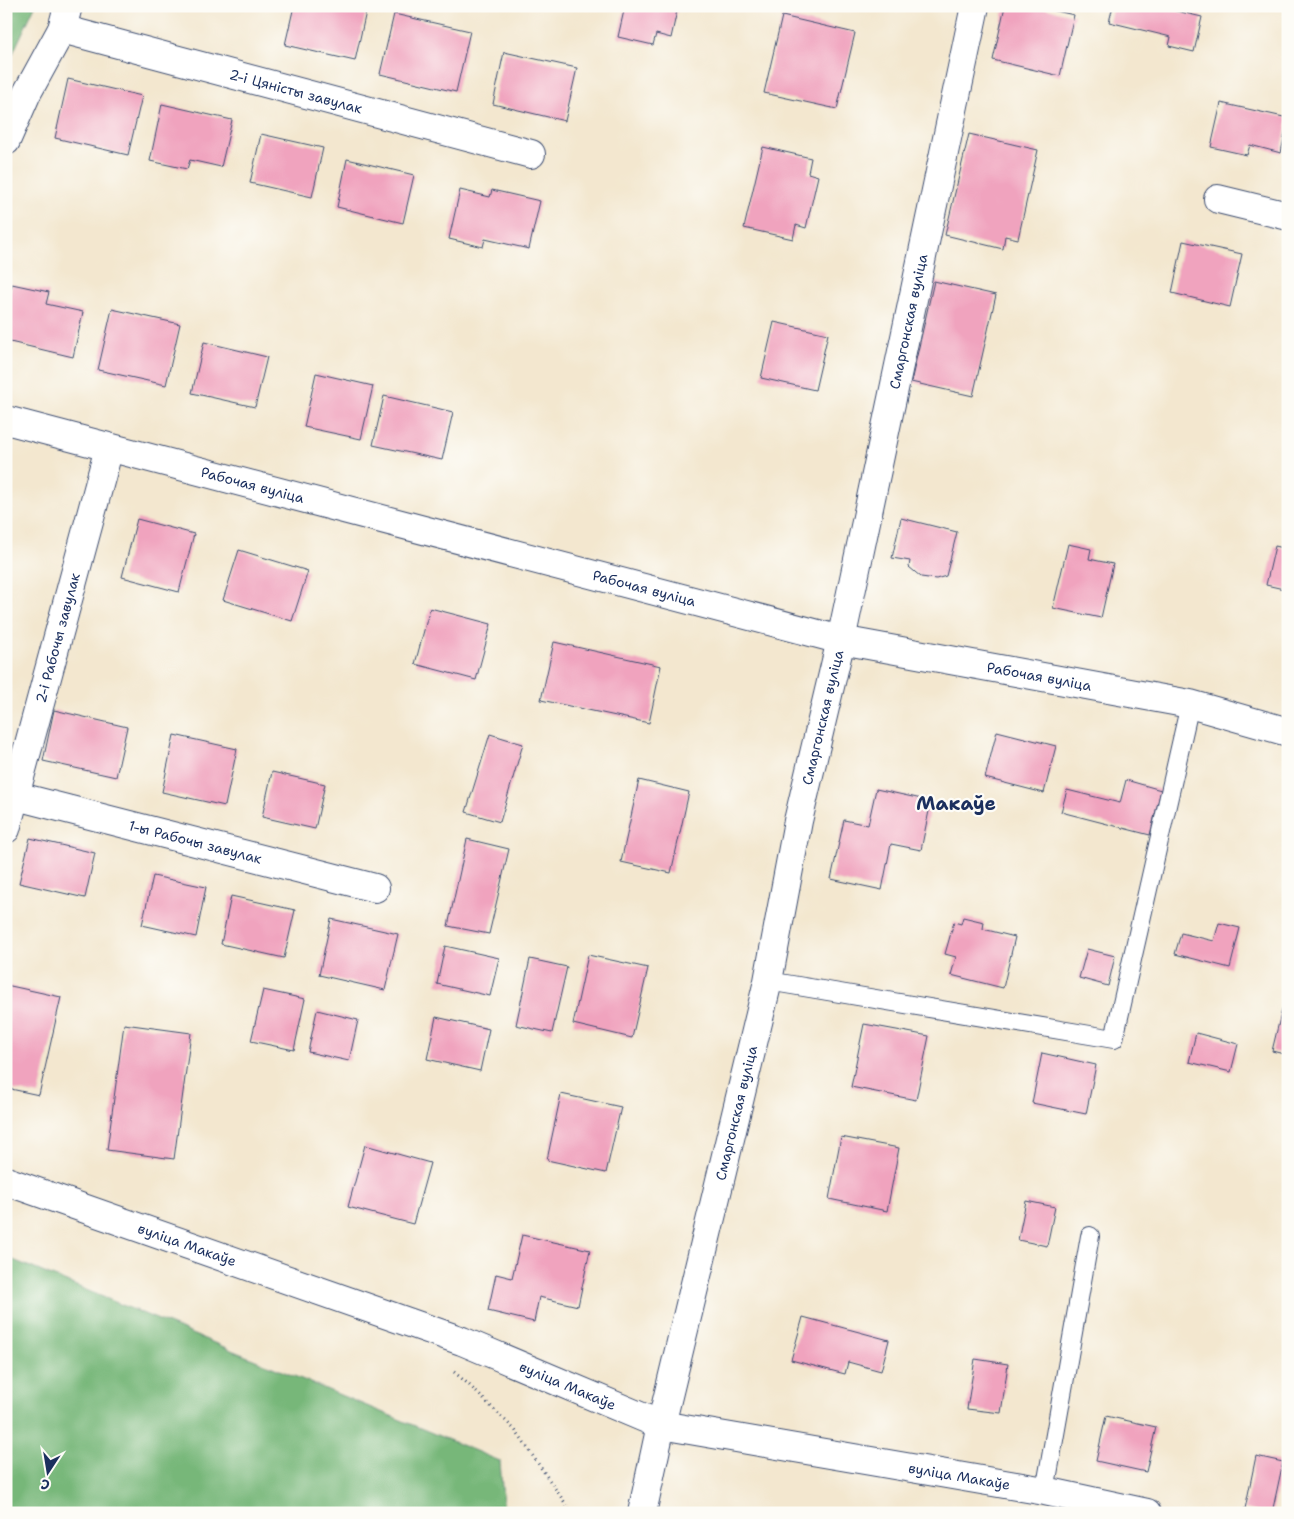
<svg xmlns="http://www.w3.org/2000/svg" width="1294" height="1519" font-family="'Shantell Sans',sans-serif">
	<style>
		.forest { fill: #77b779; stroke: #49736c }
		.building { fill: #f0a3be }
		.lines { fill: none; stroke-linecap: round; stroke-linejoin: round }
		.lane-casing { stroke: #3b4b6f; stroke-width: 20 }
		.street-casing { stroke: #3b4b6f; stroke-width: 30 }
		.path { stroke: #3b4b6f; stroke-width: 3; stroke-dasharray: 1 4; stroke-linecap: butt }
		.lane { stroke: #fff; stroke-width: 18 }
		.street { stroke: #fff; stroke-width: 28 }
		.labels { text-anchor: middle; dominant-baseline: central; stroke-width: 4.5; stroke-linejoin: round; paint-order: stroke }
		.street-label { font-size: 14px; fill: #1b2f5e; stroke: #fdfcf7 }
		.district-label { font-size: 19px; font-weight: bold; fill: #1b2f5e; stroke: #fdfcf7 }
	</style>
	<rect width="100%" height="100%" fill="#fdfcf7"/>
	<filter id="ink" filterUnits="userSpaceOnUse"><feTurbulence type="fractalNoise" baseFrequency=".02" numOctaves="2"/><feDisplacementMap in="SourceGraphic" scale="10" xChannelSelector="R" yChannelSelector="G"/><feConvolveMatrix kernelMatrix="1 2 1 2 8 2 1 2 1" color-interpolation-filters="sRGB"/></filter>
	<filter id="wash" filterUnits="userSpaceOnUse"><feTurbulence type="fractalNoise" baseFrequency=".0096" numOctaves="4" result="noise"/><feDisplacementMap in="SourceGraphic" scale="20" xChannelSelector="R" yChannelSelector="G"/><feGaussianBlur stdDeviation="1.12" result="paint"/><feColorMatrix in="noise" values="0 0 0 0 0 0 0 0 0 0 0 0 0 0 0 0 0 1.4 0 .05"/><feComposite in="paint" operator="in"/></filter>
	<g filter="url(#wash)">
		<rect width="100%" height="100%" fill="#f3e7cf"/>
		<!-- forest -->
		<path class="forest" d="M6,6H35L6,68Z
			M6,1257L500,1461L504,1513H6Z"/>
		<g id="blocks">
			<!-- building -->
			<path class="building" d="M294,6L367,7L355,61L285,45Z
				M625,6H678L671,38L656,34L653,45L618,37Z
				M1005,6H1034L1074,15L1060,76L993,60Z
				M1113,6H1155L1202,17L1194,52L1169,46L1171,37L1109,22Z
				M394,14L470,31L456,92L380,74Z
				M782,16L855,33L837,109L764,93Z
				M504,52L577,68L565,121L493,104Z
				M68,79L142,96L128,155L55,138Z
				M1221,103L1288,118L1281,153L1250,145L1247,155L1211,147Z
				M162,104L232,120L221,167L190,160L187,169L150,161Z
				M261,134L323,148L312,197L250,183Z
				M969,134L1038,150L1018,239L1005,236L1003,249L945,235Z
				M763,147L811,158L808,173L818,176L806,228L796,225L793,239L744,228Z
				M347,159L414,175L403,223L337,207Z
				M460,190L490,197L492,190L540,201L529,249L485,239L483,247L449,239Z
				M1183,241L1242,254L1230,307L1172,293Z
				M934,281L996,295L973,396L911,382Z
				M12,284L49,292L46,304L83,312L73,357L6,341V307Z
				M112,309L180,324L166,385L98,370Z
				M774,322L828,334L815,390L761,378Z
				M204,342L267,357L255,407L192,393Z
				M316,373L373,386L361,439L304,427Z
				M384,396L453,412L442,460L373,445Z
				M901,518L957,532L946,576L936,579L921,577L909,567L910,561L892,558Z
				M137,519L194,534L179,592L122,577Z
				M1068,544L1091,549L1089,559L1113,564L1101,618L1053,608Z
				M1275,546L1288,549V590L1266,585Z
				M239,550L308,571L292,621L223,600Z
				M430,608L491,624L476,680L415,664Z
				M554,642L661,666L649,723L541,700Z
				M54,710L127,727L116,777L43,761Z
				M997,731L1056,746L1044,793L985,778Z
				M490,734L523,744L500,822L466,812Z
				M174,735L237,749L225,806L162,792Z
				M272,772L325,784L315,829L262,817Z
				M639,780L689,792L671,873L621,862Z
				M1126,780L1161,790L1150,835L1061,812L1067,790L1120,803Z
				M876,789L931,801L921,850L891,844L882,890L831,879L844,820L868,825Z
				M30,838L95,853L85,898L19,883Z
				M467,839L509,849L489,934L448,926Z
				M153,876L206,887L196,937L142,925Z
				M231,896L295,910L284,958L221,944Z
				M963,917L984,922L983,929L1015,937L1003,988L951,975L956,957L945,954L954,922L961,924Z
				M331,919L398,934L385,990L319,975Z
				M1219,923L1240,928L1230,968L1175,954L1181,933L1214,941Z
				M445,946L499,958L490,996L437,984Z
				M1087,949L1115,956L1108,986L1079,978Z
				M588,955L648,968L632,1038L573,1024Z
				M530,959L567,967L552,1033L516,1025Z
				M6,985L61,997L39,1095L6,1088Z
				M263,990L305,999L294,1050L251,1041Z
				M1286,993H1288V1055L1272,1051Z
				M317,1010L358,1020L349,1061L308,1052Z
				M436,1017L489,1029L480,1071L427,1059Z
				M124,1024L191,1033L174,1159L107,1150Z
				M864,1024L929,1036L916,1100L851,1087Z
				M1196,1033L1238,1044L1231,1072L1189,1062Z
				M1042,1053L1096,1065L1086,1114L1032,1103Z
				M561,1094L621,1107L606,1173L547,1160Z
				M841,1137L899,1148L887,1211L829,1199Z
				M365,1145L430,1163L413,1224L348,1207Z
				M1026,1201L1055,1207L1047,1246L1018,1240Z
				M522,1235L590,1250L578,1306L539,1297L534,1322L488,1311L496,1274L512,1278Z
				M803,1317L889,1340L881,1371L848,1362L845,1374L791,1360Z
				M975,1359L1008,1364L1001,1413L967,1409Z
				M1106,1416L1156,1427L1146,1472L1096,1461Z
				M1256,1456L1283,1462L1272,1513H1263L1245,1509Z"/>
		</g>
	</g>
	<g filter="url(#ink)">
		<use href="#blocks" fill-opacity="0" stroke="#3b4b6f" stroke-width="1"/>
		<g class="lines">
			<!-- lane casing -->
			<g class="lane-casing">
				<path id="lane" d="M768,981L1114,1039L1190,704
					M1045,1491L1090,1236"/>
			</g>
			<!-- street casing -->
			<g class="street-casing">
				<g id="street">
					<path id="s1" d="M62,29L531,154"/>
					<path d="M6,141L27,93L62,29L68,6"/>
					<path d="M1218,199L1288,216"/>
					<path id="s2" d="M6,420L841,640L1190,704L1288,732"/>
					<path id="s3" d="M16,796L375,888"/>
					<path id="s4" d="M6,829L109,448"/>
					<path id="s5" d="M6,1181L462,1341L661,1425L1045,1491L1147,1513"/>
					<path id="s6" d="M642,1513L661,1425L768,981L798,821L841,640L975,6"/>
				</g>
			</g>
			<!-- path -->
			<path class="path" d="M454,1372L467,1383L515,1430L572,1513"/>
			<!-- lane -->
			<use href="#lane" class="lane"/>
			<!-- street -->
			<use href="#street" class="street"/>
		</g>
	</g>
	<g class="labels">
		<!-- street labels -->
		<g class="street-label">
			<text stroke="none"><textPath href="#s1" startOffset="242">2-і Цяністы завулак</textPath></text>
			<text stroke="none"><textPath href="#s6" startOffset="1221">Смаргонская вуліца</textPath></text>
			<text stroke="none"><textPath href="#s2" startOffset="255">Рабочая вуліца</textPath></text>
			<text stroke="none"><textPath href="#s2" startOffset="660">Рабочая вуліца</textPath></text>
			<text stroke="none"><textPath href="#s4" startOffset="198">2-і Рабочы завулак</textPath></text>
			<text stroke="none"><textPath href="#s2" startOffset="1065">Рабочая вуліца</textPath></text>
			<text stroke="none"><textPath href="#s6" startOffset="816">Смаргонская вуліца</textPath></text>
			<text stroke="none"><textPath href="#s3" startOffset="185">1-ы Рабочы завулак</textPath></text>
			<text stroke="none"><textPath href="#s6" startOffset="411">Смаргонская вуліца</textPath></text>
			<text stroke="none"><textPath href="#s5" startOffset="192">вуліца Макаўе</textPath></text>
			<text stroke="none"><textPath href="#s5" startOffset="598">вуліца Макаўе</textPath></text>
			<text stroke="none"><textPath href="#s5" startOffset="1002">вуліца Макаўе</textPath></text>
		</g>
		<!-- district labels -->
		<g class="district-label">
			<text x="956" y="803">Макаўе</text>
		</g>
	</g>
	<!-- margin -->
	<rect width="1294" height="1519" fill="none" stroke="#fdfcf7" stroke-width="25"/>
	<!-- north arrow -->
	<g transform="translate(48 1472) rotate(192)" stroke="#fdfcf7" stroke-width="4" paint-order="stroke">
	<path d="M0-4L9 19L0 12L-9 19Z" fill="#1b2f5e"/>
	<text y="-8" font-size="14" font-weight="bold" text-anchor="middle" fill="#1b2f5e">С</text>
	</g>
</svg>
